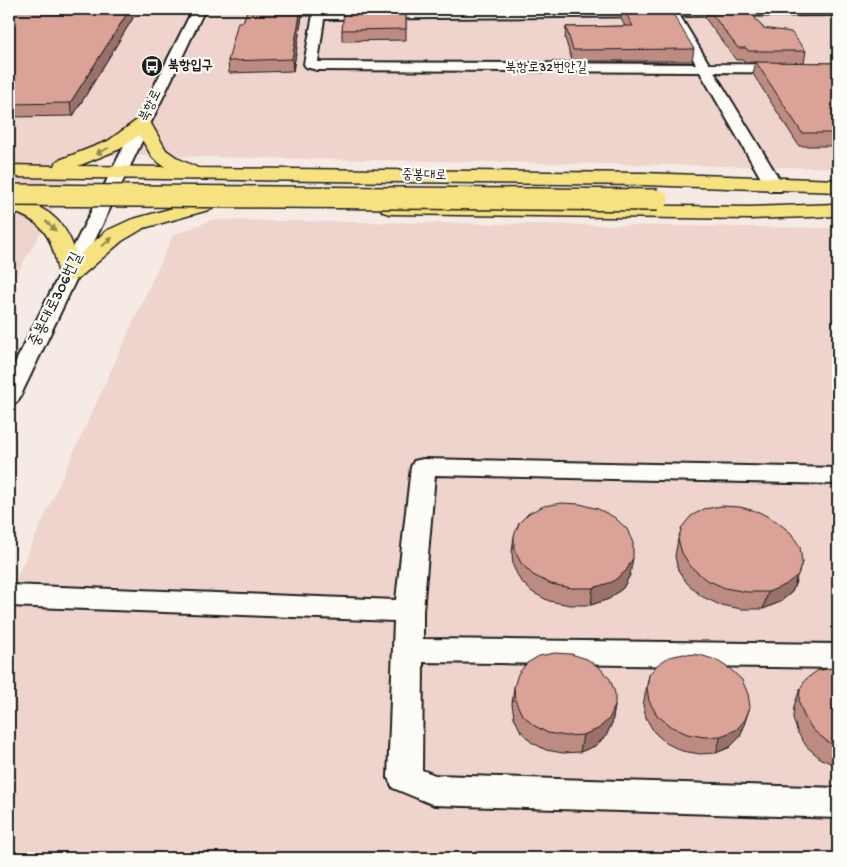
<svg xmlns="http://www.w3.org/2000/svg" width="847" height="867" font-family="'Gochi Hand','Poor Story',sans-serif">
	<style>
		.built { fill: #eed4cd }
		.lines { fill: none; stroke-linecap: round; stroke-linejoin: round }
		.minor-casing { stroke: #1c1c1c; stroke-width: 4 }
		.major-casing { stroke: #1c1c1c; stroke-width: 3 }
		.minor { fill: #fdfcf7; fill-rule: evenodd }
		.major { fill: #f7e281; fill-rule: evenodd }
		.major-bridge-casing { stroke: #1c1c1c; stroke-width: 24; stroke-linecap: butt }
		.major-bridge { stroke: #f7e281; stroke-width: 21 }
		.wall { fill: #bc8b82; stroke: #1c1c1c }
		.shaded-wall { fill: #99716a; stroke: #1c1c1c }
		.building { fill: #dba297; stroke: #1c1c1c }
		.oneway { fill: #948954 }
		.labels { text-anchor: middle; dominant-baseline: central; stroke-width: 4.5; stroke-linejoin: round; paint-order: stroke }
		.far-poi-label { font-size: 14px; font-weight: bold; fill: #1c1c1c; stroke: #fdfcf7; text-anchor: start }
		.far-street-label { font-size: 14px; fill: #1c1c1c; stroke: #fdfcf7 }
		.street-label { font-size: 16px; fill: #1c1c1c; stroke: #fdfcf7 }
	</style>
	<rect width="100%" height="100%" fill="#f6eae4"/>
	<filter id="ink" filterUnits="userSpaceOnUse"><feTurbulence type="fractalNoise" baseFrequency=".02" numOctaves="2"/><feDisplacementMap in="SourceGraphic" scale="10" xChannelSelector="R" yChannelSelector="G"/><feConvolveMatrix kernelMatrix="1 2 1 2 8 2 1 2 1" color-interpolation-filters="sRGB"/></filter>
	<g filter="url(#ink)">
		<!-- built -->
		<path class="built" d="M9,9H838V168L85,155L9,288Z
			M212,220L838,228V858H9V594L173,235Z"/>
		<g class="lines">
			<!-- minor casing -->
			<g class="minor-casing">
				<path id="minor" d="M193,9H205L20,397L17,402L9,404V375Z
					M314,9H326V11L838,9V15L680,16L709,64L838,65V73L714,72L784,187L781,191H769L766,187L700,72L317,70L306,67L304,64ZM668,16L696,64L318,62L324,19Z
					M423,459L838,468V484L435,475L423,611V639L838,644V668L423,662L422,770L435,775L838,788V818L434,805L393,788L388,778L394,621L9,606V585L396,600L411,467L414,461Z"/>
			</g>
			<!-- major casing -->
			<g class="major-casing">
				<path id="major" d="M143,119L149,120L166,150L179,159L198,168L642,173L838,180V192L642,185L9,177V165L55,166L57,161L108,141L137,120ZM139,135L153,158L165,167L78,166L120,149Z
					M9,197C46,206 66,219 77,257L106,231L130,220L205,199L212,201L215,205L212,209L144,228L122,241L78,279L70,281L62,279C57,272 57,265 55,257C48,228 36,220 9,210Z
					M390,202L750,207L838,204V216L750,219L390,214L383,212L380,208L383,204Z"/>
			</g>
			<!-- minor -->
			<use href="#minor" class="minor"/>
			<!-- major -->
			<use href="#major" class="major"/>
			<!-- major-bridge casing -->
			<g class="major-bridge-casing">
				<path id="major-bridge" d="M9,195L658,200"/>
			</g>
			<!-- major-bridge -->
			<use href="#major-bridge" class="major-bridge"/>
		</g>
		<!-- wall -->
		<path class="wall" d="M9,9H131L133,18L73,116L9,117Z
			M248,9H314L311,16H302L293,71L229,73L228,61Z
			M406,9V40L342,41V30Z
			M622,9L694,49L692,61H572L565,38L566,27L625,26L621,19Z
			M707,9H748L763,28L806,51L804,63H838V146H799L753,74L756,62H746L744,60H736L705,18Z
			M514,536L630,575L623,588L609,599L591,605H570L549,601L532,592L520,580L513,566L512,552Z
			M678,539L797,579L792,592L780,602L763,609H742L720,605L701,596L687,583L678,570L675,556Z
			M838,668V766L821,759L807,747L798,733L793,719L794,706L800,689Z
			M649,675L745,724L740,737L730,747L716,753L700,754L682,751L666,743L654,732L646,718L643,705Z
			M514,687L615,706L612,723L606,736L595,746L580,752L563,753L546,750L531,742L520,730L514,717L512,704Z"/>
		<!-- shaded-wall -->
		<path class="shaded-wall" d="M130,9H131L133,18L73,116L70,103Z
			M301,9H302V16L293,71L292,59Z
			M310,9H314L311,16Z
			M633,558L630,575L623,588L609,599L591,605L593,588Z
			M802,562L792,592L780,602L763,609L768,592Z
			M615,706L612,723L606,736L595,746L580,752L583,735Z
			M750,707L740,737L730,747L716,753L721,736Z"/>
		<!-- building -->
		<path class="building" d="M9,9H130L70,103L9,104Z
			M248,9H301L292,59L228,61L238,22H243Z
			M406,9V29L342,30L344,10Z
			M623,9H670L694,49L573,50L566,27L633,26Z
			M708,9H748L763,28L791,32L806,51H748L746,48H738Z
			M756,62L838,63V133H802Z
			M562,503L580,504L598,509L614,517L627,529L633,543V558L626,571L612,582L593,588H572L551,584L533,575L521,563L514,549V536L519,523L529,513L544,506Z
			M722,506L740,507L759,512L776,521L791,533L800,547L802,562L798,575L785,585L768,592H747L725,588L705,579L691,567L682,553L678,539L682,527L691,516L704,509Z
			M555,653L571,654L587,659L600,668L610,679L615,693V706L609,719L598,729L583,735L566,736L548,733L533,725L521,713L515,700L514,687L518,674L527,663L539,656Z
			M684,654L700,655L716,660L730,669L742,680L748,694L750,707L745,720L736,730L721,736L704,737L687,734L670,726L657,715L649,701L647,688L649,675L657,665L669,657Z
			M832,668H838V746L828,742L813,730L804,716L799,702L800,689L806,679L817,671Z"/>
		<!-- one-way arrows -->
		<defs><path id="oneway-solid" d="M-6-.8H1V-3.2L6.5 0L1 3.2V.8H-6Z" transform="scale(1.25)"/></defs>
		<g class="oneway">
			<use href="#oneway-solid" transform="translate(102 151) rotate(156)"/>
			<use href="#oneway-solid" transform="translate(51 226) rotate(45)"/>
			<use href="#oneway-solid" transform="translate(107 242) rotate(-41)"/>
		</g>
	</g>
	<!-- icons -->
	<defs>
		<g id="bus-disc" transform="scale(1.125)"><circle r="9.5" fill="#1c1c1c" stroke="#fdfcf7"/><path d="M-5-6H5V4H4V6H2V4H-2V6H-4V4H-5ZM-3.5-4V0h7V-4ZM-3.5 1.2v1.5H-2V1.2ZM2 1.2v1.5H3.5V1.2Z" fill="#fff"/></g>
	</defs>
	<g fill-rule="evenodd">
		<use href="#bus-disc" x="152" y="66"/>
	</g>
	<g class="labels">
		<!-- far-poi labels -->
		<g class="far-poi-label">
			<text x="168" y="66">북항입구</text>
		</g>
		<!-- far-street labels -->
		<g class="far-street-label">
			<text x="546" y="68">북항로32번안길</text>
			<text transform="translate(151 106) rotate(-64)">북항로</text>
			<text transform="translate(424 176) rotate(1)">중봉대로</text>
		</g>
		<!-- street labels -->
		<g class="street-label">
			<text transform="translate(57 300) rotate(-64)">중봉대로306번길</text>
		</g>
	</g>
	<!-- margin -->
	<rect width="847" height="867" fill="none" stroke="#fdfcf7" stroke-width="30"/>
	<rect x="15" y="15" width="817" height="837" fill="none" stroke="#1c1c1c" stroke-width="2" filter="url(#ink)"/>
</svg>
